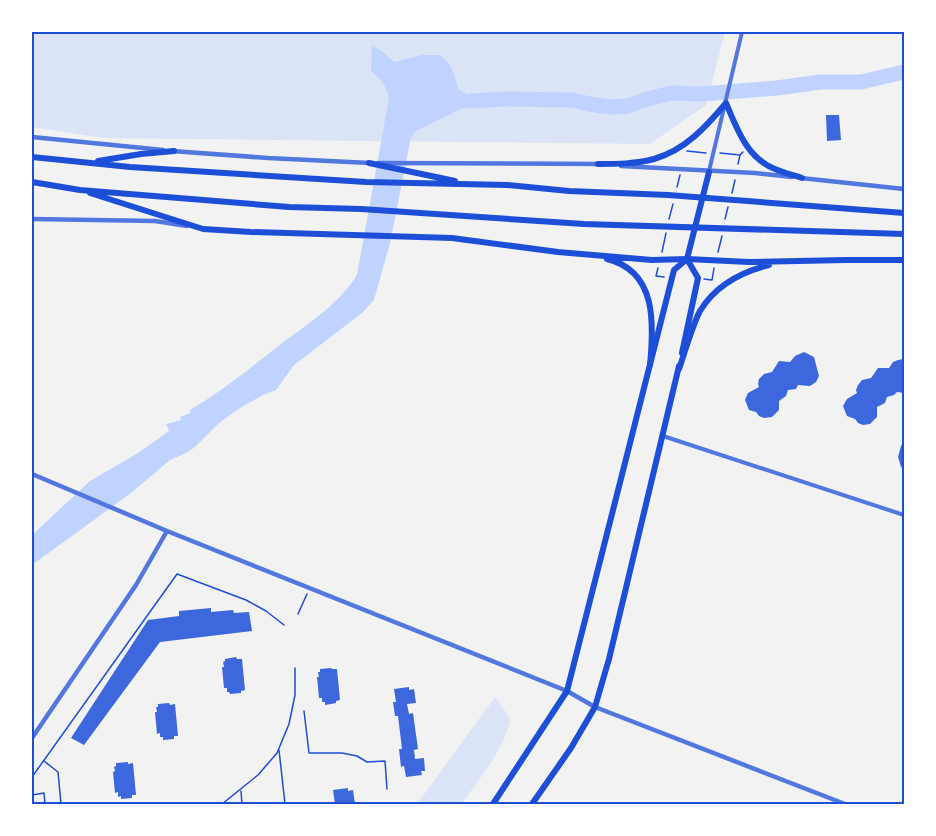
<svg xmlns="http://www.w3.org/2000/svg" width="936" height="836" font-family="'Asap Condensed',sans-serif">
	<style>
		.green { fill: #dbe4f7 }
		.water { fill: #bfd3fe }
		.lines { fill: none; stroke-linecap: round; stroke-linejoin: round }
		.river { stroke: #bfd3fe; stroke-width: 15 }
		.building { fill: #3d67dc }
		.path { stroke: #1d4ed8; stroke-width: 1.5 }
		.minor { stroke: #5277de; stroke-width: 4 }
		.tertiary { stroke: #5277de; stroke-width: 4.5 }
		.primary { stroke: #1d4ed8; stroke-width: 6 }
		.trunk { stroke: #1d4ed8; stroke-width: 6 }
		.neatline { fill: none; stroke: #1d4ed8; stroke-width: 2 }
	</style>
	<rect width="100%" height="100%" fill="#f2f2f2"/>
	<!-- green -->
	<path class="green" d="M32,32H725L706,105L650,144L103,138L32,127Z
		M495,697L510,718C508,745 477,781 462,804H417Z"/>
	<!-- water -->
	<path class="water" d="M372,46L382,51L394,62L422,55H440C455,68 453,72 459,90L471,96H492L490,105L461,109L416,131L411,137L390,243L374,300L362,313L294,365L276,390L263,395L245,405L230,415L219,423L195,447L186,453L170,460L131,493L32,565V535L90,481L138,453L169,431L166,424L181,420L180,417L190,413V410C222,391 251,367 281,344C308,324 339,304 357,275L389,98C386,85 381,79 371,71Z"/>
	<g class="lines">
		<!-- river -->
		<path class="river" d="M471,101L505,99L573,100L589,104L611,107L628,106L644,100L671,93L702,94L777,88L820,82H861L904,72"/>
	</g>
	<!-- building -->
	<path class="building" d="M826,115H839L841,140L827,141Z
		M804,352L814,357L819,376L816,382L810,386L798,385L796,389L788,390L786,396L779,401V410L772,417L764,418L759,416L756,412L749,410L745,400L748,393L759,387L758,384L759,379L764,374L772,372L779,361L790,362L795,356Z
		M903,359L904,360V393L897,392L894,395L887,397L885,403L877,407V417L870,424L863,425L858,423L855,419L847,416L843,406L847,399L857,393L856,390L858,385L862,380L871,378L878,368H889L893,362L898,360Z
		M904,441V469L901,467L898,457L901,446Z
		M211,608V612L233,610L234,613L249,612L252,631L160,642L84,745L71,738L148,620L179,616V611Z
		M236,657L237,659H242L245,690L241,691V693L230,694L229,692H227V688H224L222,667H224L223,662L225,661V659Z
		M331,668L332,669H337L340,700L336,701V703L325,705V702H322V698H319L317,677H319L318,672H320V669Z
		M409,687V690L414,689L416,703L407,704L409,714L413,713L418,749L414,750L415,759L424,758L425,771H421L422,775L406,777L404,766L401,767L399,749H402L398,716H395L393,702H396L394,689Z
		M169,703L170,705L175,704L178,736H174V739L163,740V737H160V733L157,734L155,712H157L156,707H158V704Z
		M128,762V764L133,763L136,795H132V798L121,799V796L118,797V792L115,793L113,772L115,771L114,767L116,766V763Z
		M348,788V791L353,790L355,804H335L333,790Z"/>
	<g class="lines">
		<!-- path -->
		<path class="path" d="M687,151L706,153
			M720,153L740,155
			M738,164L740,155L743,152
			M677,187L680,175
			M732,193L735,180
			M669,219L673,204
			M725,219L728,207
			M662,252L666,233
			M718,252L722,236
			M658,268L656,276L664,277
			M704,279L712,280L714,268
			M298,614L307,594
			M304,711L309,753H342L357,756L367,762L385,761L387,789
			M279,750L285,804
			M44,761L58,772L61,804
			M32,777L177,574L246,600L266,611L284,625
			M241,791L242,804
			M32,795L44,793L45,804
			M222,804L258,775L277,753L289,724L295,695V668"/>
		<!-- minor -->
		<path class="minor" d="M709,171L742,32
			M663,436L904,515"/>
		<!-- tertiary -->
		<path class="tertiary" d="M32,137L163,150
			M172,151L268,158L370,163
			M378,163L601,164
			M621,166L755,173L792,177
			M801,178L904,189
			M32,219L155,221L187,226
			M32,474L167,531L567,691L595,707L845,804
			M32,738L136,585L167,531"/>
		<!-- primary -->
		<path class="primary" d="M682,353L698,278L687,259
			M493,804L567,691L674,270L687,259L709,172
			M532,804L571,748L595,707L609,659L679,366"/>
		<!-- trunk -->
		<path class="trunk" d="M32,157L130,167L366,182L507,185L569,191L668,195L904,213
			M98,161L141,154L174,151
			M369,163L455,181
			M598,164C616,164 636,164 654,159C685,150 706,127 726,103C737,129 747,158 775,169C784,173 793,175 802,178
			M32,182L80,190L289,207L361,209L584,224L904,234
			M90,193L203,229L251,232L452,238L558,252L652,260L687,259L749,262L846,260H904
			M607,259C657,271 654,324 650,365
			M679,369C685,352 692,326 700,311C715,286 741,272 769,265"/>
	</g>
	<!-- border -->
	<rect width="936" height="836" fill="none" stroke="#ffffff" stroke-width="66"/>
	<rect x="33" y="33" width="870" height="770" class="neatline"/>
</svg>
